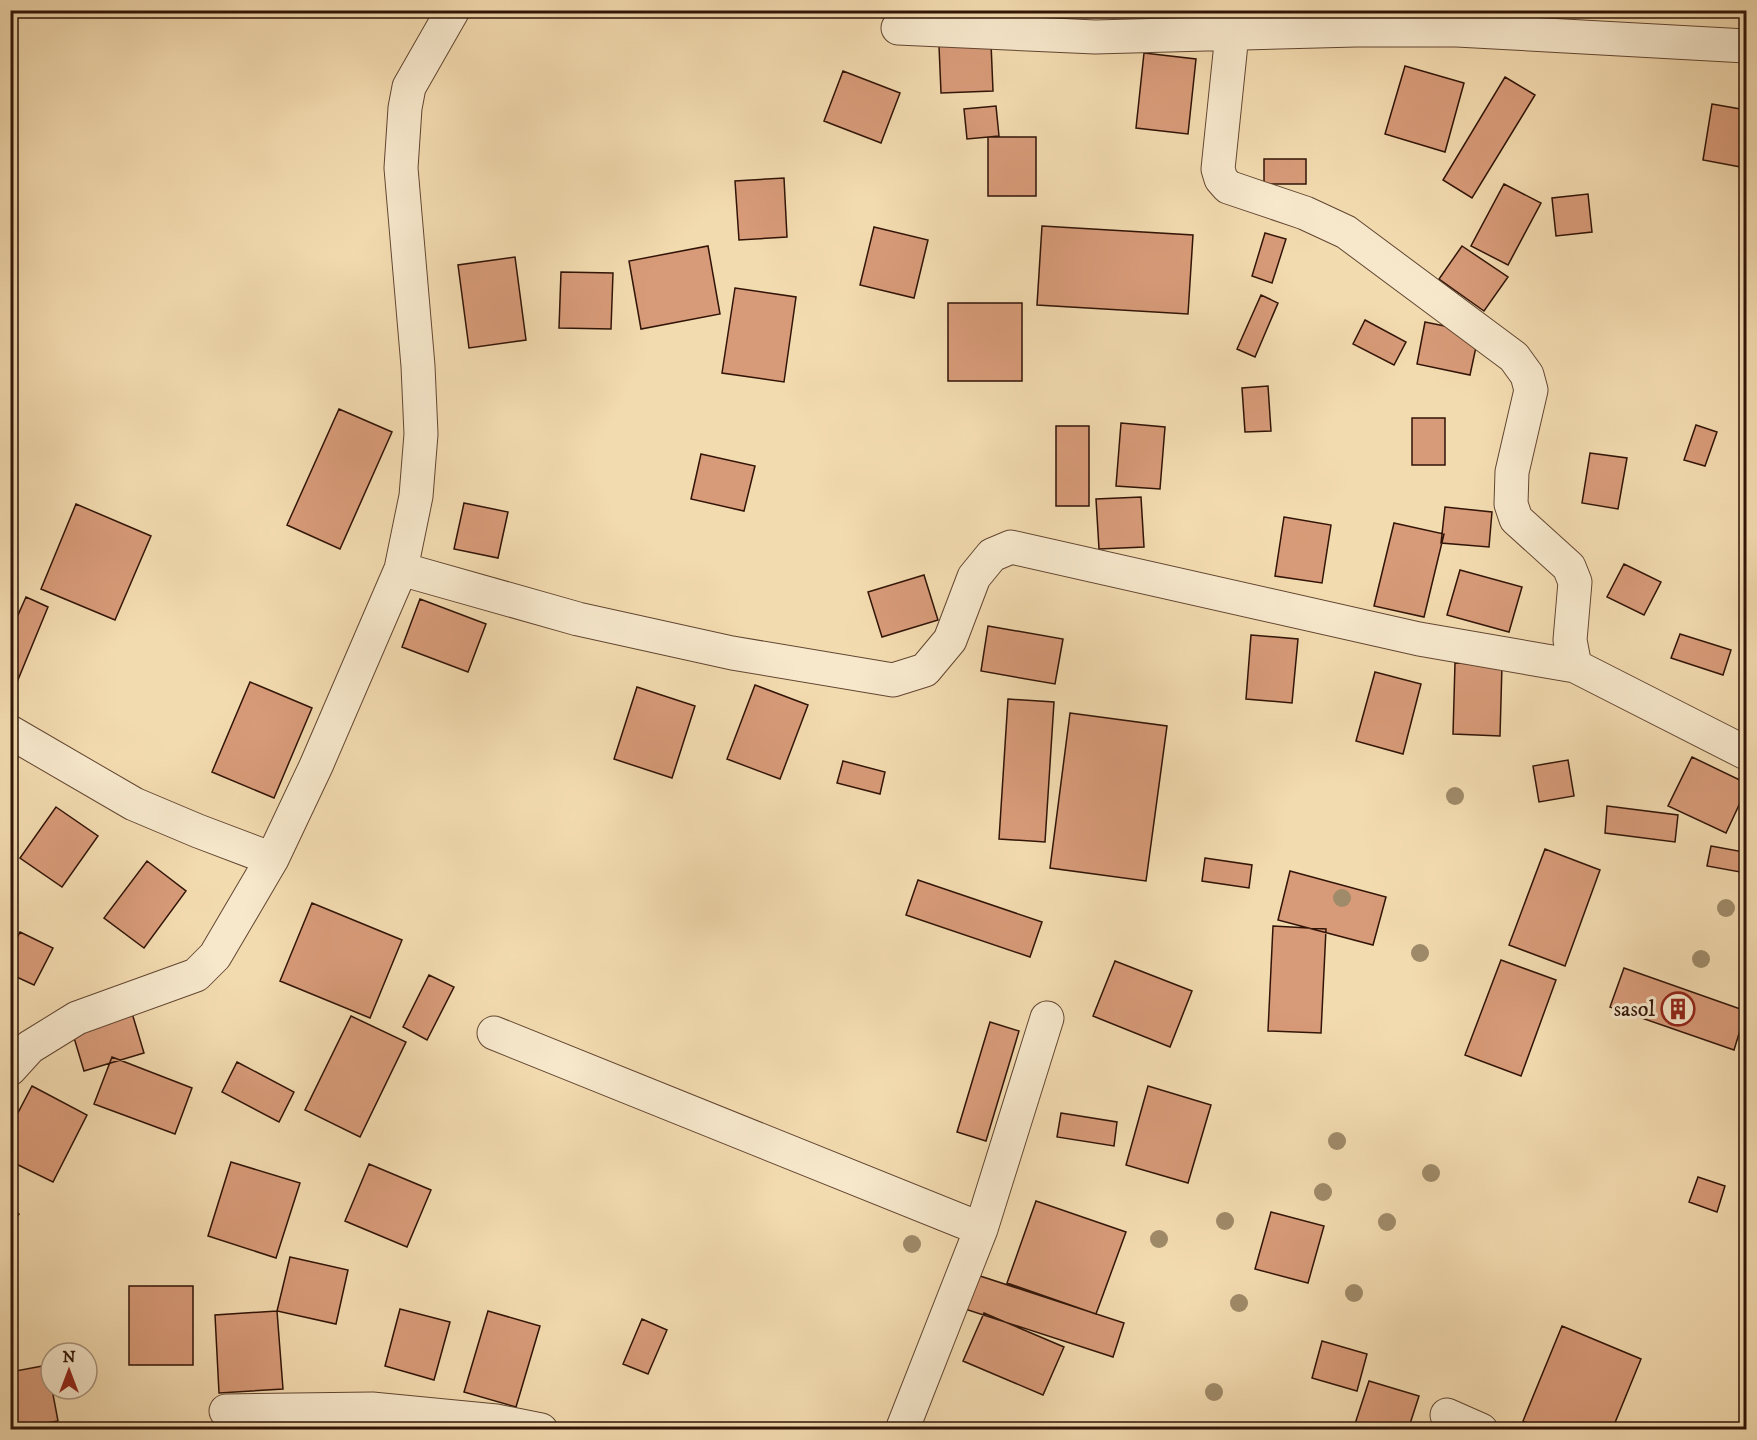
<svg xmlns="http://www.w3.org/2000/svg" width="1757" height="1440" font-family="'IM FELL DW Pica',serif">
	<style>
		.building { fill: #d89b79; stroke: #311407; stroke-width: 1.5 }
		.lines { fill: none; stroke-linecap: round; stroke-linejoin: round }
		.minor-casing { stroke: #624631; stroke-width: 35 }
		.minor { stroke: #f7e8cc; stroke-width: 33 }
		.tree { fill: #9f8a69 }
		.labels { text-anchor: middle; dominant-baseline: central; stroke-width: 6; stroke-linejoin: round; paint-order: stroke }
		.poi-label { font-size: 22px; fill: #311407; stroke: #f7e8cc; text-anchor: end }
	</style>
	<rect width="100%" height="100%" fill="#f3dbb0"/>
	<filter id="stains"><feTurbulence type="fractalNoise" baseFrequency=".00333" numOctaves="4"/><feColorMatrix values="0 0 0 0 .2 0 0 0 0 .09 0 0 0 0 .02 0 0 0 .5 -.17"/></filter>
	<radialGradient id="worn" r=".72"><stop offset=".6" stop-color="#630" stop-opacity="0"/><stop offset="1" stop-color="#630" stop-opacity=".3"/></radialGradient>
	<!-- building -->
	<path class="building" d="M991,43L993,91L941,93L939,46Z
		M1144,53L1196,59L1188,134L1136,128Z
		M1405,66L1464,83L1445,152L1385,134Z
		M843,71L900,93L881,143L824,121Z
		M1505,77L1535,95L1472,198L1443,180Z
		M1712,104L1746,110V168L1703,160Z
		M996,106L999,136L967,139L964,109Z
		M988,137H1036V196H988Z
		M1264,159H1306V184H1264Z
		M784,178L787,237L739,240L735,181Z
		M1504,184L1541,203L1508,265L1471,246Z
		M1588,194L1592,232L1556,236L1552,198Z
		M1042,226L1193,235L1188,314L1037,305Z
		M874,227L928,240L914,298L860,285Z
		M1265,233L1286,239L1272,283L1252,276Z
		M708,246L720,314L641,329L629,261Z
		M1462,246L1508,277L1484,311L1439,279Z
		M515,257L526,340L469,348L458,265Z
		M561,272L613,273L611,329L559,328Z
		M735,288L796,297L784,382L722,373Z
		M1261,295L1278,303L1255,357L1237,349Z
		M948,303H1022V381H948Z
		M1365,320L1406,342L1394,365L1353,344Z
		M1425,322L1479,333L1470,375L1417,364Z
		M1268,386L1271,431L1245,432L1242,388Z
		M339,409L392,432L340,549L287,525Z
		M1412,418H1445V465H1412Z
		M1121,423L1165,427L1160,489L1116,486Z
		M1696,425L1717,432L1705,466L1684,460Z
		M1056,426H1089V506H1056Z
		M1590,453L1627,458L1618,509L1582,503Z
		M701,454L755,466L744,511L691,499Z
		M1141,497L1144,547L1099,549L1096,499Z
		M464,503L508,512L498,558L454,549Z
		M76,504L151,536L115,620L41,589Z
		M1445,507L1492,512L1489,547L1441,543Z
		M1284,517L1331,525L1322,583L1275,576Z
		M1394,523L1444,534L1424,617L1374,606Z
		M1624,564L1661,582L1644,615L1607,597Z
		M1460,570L1522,587L1509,632L1447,615Z
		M924,575L938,620L882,637L868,592Z
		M26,597L48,607L15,687L10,685V633Z
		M420,599L486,624L468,672L402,647Z
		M988,626L1063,639L1055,684L981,671Z
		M1680,634L1731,650L1723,675L1671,658Z
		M1251,635L1298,639L1292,703L1246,699Z
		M1455,663L1502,665L1500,736L1453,734Z
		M1375,672L1421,684L1403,754L1356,741Z
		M250,682L312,708L274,798L212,772Z
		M755,685L808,705L780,779L727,759Z
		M637,687L695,706L672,778L614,759Z
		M1008,699L1054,702L1045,842L999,839Z
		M1070,713L1167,726L1146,881L1050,868Z
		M1692,757L1746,783V790L1726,833L1668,806Z
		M1568,760L1574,796L1539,802L1533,766Z
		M843,761L885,772L880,794L837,783Z
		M1607,806L1678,815L1675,842L1605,833Z
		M56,807L98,836L62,887L20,858Z
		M1711,846L1744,852L1740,872L1707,866Z
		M1545,849L1600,870L1565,966L1509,945Z
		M1205,858L1252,865L1249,888L1202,881Z
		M147,861L186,891L144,948L104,918Z
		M1290,871L1386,897L1373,945L1278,920Z
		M918,880L1042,922L1030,957L906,915Z
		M312,903L402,940L370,1018L280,981Z
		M1273,926L1326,929L1321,1033L1268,1031Z
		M20,932L53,948L34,985L10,974V952Z
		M1501,960L1556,980L1521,1076L1465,1055Z
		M1115,961L1192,991L1170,1047L1093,1016Z
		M1624,968L1746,1011L1734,1050L1610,1007Z
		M429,975L454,987L427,1040L403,1027Z
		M132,1013L144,1053L84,1071L72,1031Z
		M351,1016L406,1042L360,1137L305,1110Z
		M990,1022L1019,1031L986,1141L957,1132Z
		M112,1057L192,1088L175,1134L94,1104Z
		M237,1062L294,1092L279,1122L222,1092Z
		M32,1086L87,1115L53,1182L10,1161V1128Z
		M1148,1086L1211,1105L1188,1183L1126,1165Z
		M1061,1113L1117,1122L1114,1146L1057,1137Z
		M231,1162L300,1183L276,1258L208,1236Z
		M369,1164L431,1190L407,1247L345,1221Z
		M1698,1177L1725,1186L1717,1212L1689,1202Z
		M1036,1201L1126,1232L1096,1314L1007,1283Z
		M10,1207L19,1214L10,1224Z
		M1271,1212L1324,1226L1308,1283L1255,1269Z
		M290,1257L348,1270L336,1324L277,1311Z
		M974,1274L1124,1323L1113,1357L962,1308Z
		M129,1286H193V1365H129Z
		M400,1309L450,1322L434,1380L385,1366Z
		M277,1311L283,1389L219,1393L215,1315Z
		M488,1311L540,1326L516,1407L464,1392Z
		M984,1313L1064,1347L1043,1395L963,1361Z
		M642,1319L667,1330L648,1374L623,1364Z
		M1562,1326L1641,1359L1612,1430H1543L1523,1421Z
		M1322,1341L1367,1354L1357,1391L1312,1378Z
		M48,1365L51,1389H52L58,1421L10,1429V1372Z
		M1369,1381L1419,1396L1408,1430H1353Z"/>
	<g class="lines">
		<!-- minor casing -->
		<g class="minor-casing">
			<path id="minor" d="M898,28L1095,37L1356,30H1457L1746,46
				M1232,34L1218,169L1221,179L1228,187L1305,213L1346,232L1514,357L1527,375L1531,390L1512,472L1511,504L1516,519L1569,567L1575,582L1570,640L1575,666
				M401,569L578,619L732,653L893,680L925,670L950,640L974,577L992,555L1011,547L1419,639L1575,666L1746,753
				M10,732L134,804L198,831L272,859
				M494,1033L981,1229
				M10,1069L30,1047L77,1018L196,975L215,956L272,859L316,766L401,569L416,496L421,434L418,366L401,168L405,108L409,87L453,10
				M226,1411L372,1409L496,1421L541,1430
				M1447,1415L1481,1430
				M902,1430L981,1229L1047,1018"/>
		</g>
		<!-- minor -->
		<use href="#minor" class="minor"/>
	</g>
	<!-- trees -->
	<g class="tree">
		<circle cx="1455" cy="796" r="9"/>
		<circle cx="1342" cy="898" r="9"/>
		<circle cx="1726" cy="908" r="9"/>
		<circle cx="1420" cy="953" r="9"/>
		<circle cx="1701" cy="959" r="9"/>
		<circle cx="1337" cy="1141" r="9"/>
		<circle cx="1431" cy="1173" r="9"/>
		<circle cx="1323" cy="1192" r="9"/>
		<circle cx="1225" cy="1221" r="9"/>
		<circle cx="1387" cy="1222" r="9"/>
		<circle cx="1159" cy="1239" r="9"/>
		<circle cx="912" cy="1244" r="9"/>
		<circle cx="1354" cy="1293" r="9"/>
		<circle cx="1239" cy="1303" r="9"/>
		<circle cx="1214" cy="1392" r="9"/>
	</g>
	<!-- icons -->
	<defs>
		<g id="building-ring" transform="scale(1.725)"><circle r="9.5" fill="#f7e8cc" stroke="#8f2418" stroke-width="1.5"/><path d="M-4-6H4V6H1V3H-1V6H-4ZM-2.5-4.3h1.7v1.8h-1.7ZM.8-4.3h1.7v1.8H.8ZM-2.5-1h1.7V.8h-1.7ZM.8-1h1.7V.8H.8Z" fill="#8f2418"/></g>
	</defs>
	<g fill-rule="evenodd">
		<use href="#building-ring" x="1678" y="1009"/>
	</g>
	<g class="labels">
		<!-- poi labels -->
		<g class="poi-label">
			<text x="1655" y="1009">sasol</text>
		</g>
	</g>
	<!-- margin -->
	<rect width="1757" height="1440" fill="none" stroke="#f3dbb0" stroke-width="36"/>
	<rect x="12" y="12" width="1733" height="1416" fill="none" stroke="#311407" stroke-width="3"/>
	<rect x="18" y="18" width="1721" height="1404" fill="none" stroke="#311407" stroke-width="1.5"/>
	<!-- north arrow -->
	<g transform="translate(69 1371)"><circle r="28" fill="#f7e8cc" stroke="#a8937d" stroke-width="1.5"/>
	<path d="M0-4.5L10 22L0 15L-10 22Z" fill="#8f2418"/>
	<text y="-9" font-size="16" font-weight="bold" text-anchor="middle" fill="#311407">N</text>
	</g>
	<rect width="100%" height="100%" filter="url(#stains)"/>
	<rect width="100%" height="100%" fill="url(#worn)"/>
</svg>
